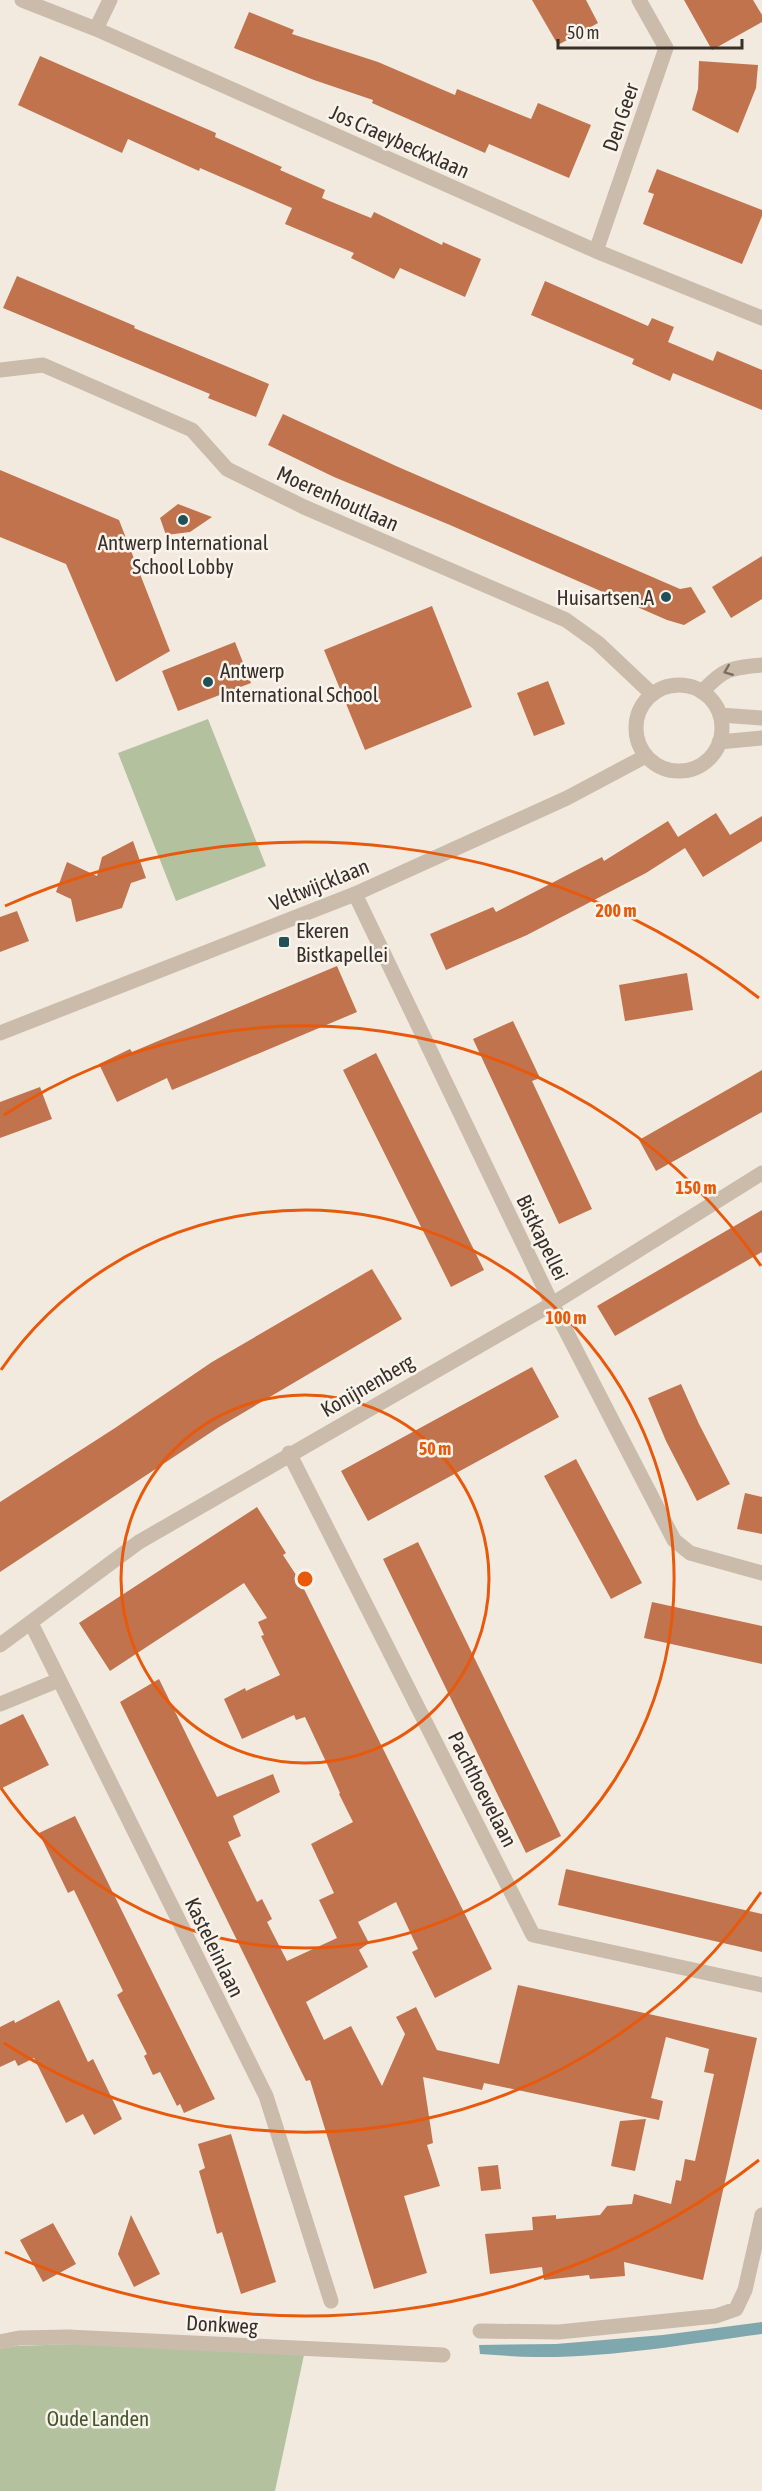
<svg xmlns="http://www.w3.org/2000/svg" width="762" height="2491" viewBox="0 0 762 2491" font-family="'Asap Condensed',sans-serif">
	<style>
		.green { fill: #b3c19f }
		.water { fill: #7fa8ae }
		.building { fill: #c1734d }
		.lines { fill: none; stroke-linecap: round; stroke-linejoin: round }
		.minor { stroke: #cabbab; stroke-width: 15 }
		.tertiary { stroke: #cabbab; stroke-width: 15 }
		.oneway { stroke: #7a6e64 }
		.ring { fill: none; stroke: #e8590c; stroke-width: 3 }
		.poi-dot { fill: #215058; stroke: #f9f4eb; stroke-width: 2 }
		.labels { text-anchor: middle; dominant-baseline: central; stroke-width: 5; stroke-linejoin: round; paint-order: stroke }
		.street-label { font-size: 21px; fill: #382f2a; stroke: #f9f4eb }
		.poi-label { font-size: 21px; fill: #382f2a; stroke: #f9f4eb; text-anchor: start }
		.park-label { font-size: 21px; fill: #44552e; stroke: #f9f4eb }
		.centre { fill: #e8590c; stroke: #f9f4eb; stroke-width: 3 }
		.ring-label { font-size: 18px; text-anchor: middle; font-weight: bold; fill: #e8590c; stroke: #f9f4eb; stroke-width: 5; stroke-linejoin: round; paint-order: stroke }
	</style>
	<rect width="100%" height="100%" fill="#f2eadf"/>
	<!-- green -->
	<path class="green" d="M208,719L266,866L176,901L118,753Z
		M75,2344L304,2355L275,2491H0V2349L17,2346Z"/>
	<!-- water -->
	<path class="water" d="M762,2322V2334C687,2344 610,2358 535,2357C516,2357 498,2355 480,2354L479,2345L556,2344L663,2335Z"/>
	<!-- building -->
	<path class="building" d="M532,0H586L598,23L558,45Z
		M684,0H753L762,15V22L712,50Z
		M249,12L294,30L292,34L378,62L455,95L457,89L531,119L538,103L591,125L569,178L489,144L485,153L372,103L373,100L314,80L234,48Z
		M40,56L216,133L215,137L282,167L280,170L325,190L322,198L371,218L374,212L442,245L443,242L481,259L465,297L400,268L394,279L351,258L354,253L285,224L292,208L200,168L199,171L128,139L122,153L18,105Z
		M699,61L758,65L756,88L738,133L692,110L698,89Z
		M657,169L762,210V216L742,264L643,224L654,194L648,192Z
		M17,276L135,326L134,328L269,384L256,417L208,398L210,394L3,308Z
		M545,281L648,326L652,318L674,327L668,342L713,361L717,351L762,370V410L673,373L670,381L632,364L634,359L531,315Z
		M283,414L396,466L680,589L691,587L706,612L684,625L667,620L450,525L334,477L268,445Z
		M0,470L119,520L170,651L116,682L66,564L0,537Z
		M178,504L212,517L190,532L166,535L160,518Z
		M762,556V599L731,618L712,587Z
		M432,606L472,707L365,750L324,650Z
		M235,642L251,683L178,711L162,671Z
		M548,681L565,724L534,736L517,693Z
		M716,813L730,835L762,816V841L703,877L685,848L646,873L527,935L446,970L430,934L493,907L496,912L602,857L604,861L668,821L678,837Z
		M133,841L146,878L131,883L122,908L76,922L71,899L56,892L67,862L97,876L102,857Z
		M17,911L29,941L0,952V917Z
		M337,966L357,1012L172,1090L167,1078L117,1102L99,1064L130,1049L132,1052Z
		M687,973L693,1010L625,1021L619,985Z
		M513,1021L540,1078L532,1081L592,1209L559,1224L473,1039Z
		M376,1053L484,1270L451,1287L343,1070Z
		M762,1070V1112L656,1171L639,1140Z
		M40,1087L52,1119L0,1138V1102Z
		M762,1210V1252L615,1336L597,1306Z
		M372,1269L402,1319L219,1427L0,1572V1502L115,1428L212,1362Z
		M532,1367L559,1417L368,1521L341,1471Z
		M681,1384L699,1424L730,1484L697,1501L666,1441L648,1398Z
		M576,1459L642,1583L611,1599L544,1476Z
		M745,1493L762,1497V1534L737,1529Z
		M257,1507L286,1553L283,1555L300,1581L492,1969L435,1998L412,1952L418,1949L396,1902L358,1922L369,1943L359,1950L368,1967L306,2002L324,2040L351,2026L382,2086L405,2034L396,2017L416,2007L437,2050L499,2064L518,1985L757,2038L703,2280L624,2262L625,2276L590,2279L589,2275L544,2280L542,2267L490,2274L485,2234L533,2230L532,2217L556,2215V2219L600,2215L607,2206L632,2204L634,2194L671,2204L676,2180L681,2181L685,2159L695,2161L714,2074L704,2072L709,2049L666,2037L651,2098L663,2101L659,2120L484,2083L482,2090L423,2077L433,2143L427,2145L440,2186L404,2196L427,2273L374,2289L310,2080L306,2081L120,1702L159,1679L217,1797L273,1774L280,1792L233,1816L241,1836L228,1842L257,1902L262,1899L272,1919L267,1922L287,1961L337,1938L319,1900L334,1893L311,1844L353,1822L339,1794L340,1793L327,1764L305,1717L296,1720L294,1715L242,1739L224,1699L245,1688L246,1691L280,1675L261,1636L264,1635L258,1622L267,1618L244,1583L110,1671L79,1623Z
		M418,1542L561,1836L526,1853L383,1559Z
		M652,1602L762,1626V1664L644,1638Z
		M23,1714L49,1765L0,1789V1725Z
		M75,1816L215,2099L184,2113L180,2104L177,2106L160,2072L153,2075L144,2056L147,2054L117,1995L123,1991L74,1890L68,1893L39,1833Z
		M566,1869L762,1914V1952L558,1905Z
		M59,2000L88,2062L93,2059L122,2119L94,2135L83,2114L66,2123L34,2058L18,2066L15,2060L0,2067V2027L14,2020L15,2023Z
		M646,2119L635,2171L611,2166L620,2121Z
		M231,2134L276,2282L241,2294L222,2232L217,2234L199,2171L205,2168L198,2144Z
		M498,2165L501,2189L481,2191L478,2167Z
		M131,2215L160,2274L134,2287L118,2254Z
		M53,2223L76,2264L43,2282L20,2240Z"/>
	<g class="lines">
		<!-- minor -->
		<path class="minor" d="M22,0L96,29L596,251L762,318
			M96,29L110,0
			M596,251L666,48L639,0
			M0,370L43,365L192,430L227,469L304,507L566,620L598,643L652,694
			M702,692C724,668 730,668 762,665
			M355,894L552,1304L674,1540L690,1553L762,1573
			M289,1453L533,1935L762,1985
			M31,1623L266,2096L331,2301
			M0,1645L139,1542L552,1304L762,1173
			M0,1704L59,1680
			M480,2331L559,2332L716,2316L736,2309L745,2290L762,2215
			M0,2342L19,2338L68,2337L443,2355"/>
		<!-- tertiary -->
		<path class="tertiary" d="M636 728a43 43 0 1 1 86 0a43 43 0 1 1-86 0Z
			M720,715L762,718
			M719,742L762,738
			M0,1033L355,894L567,798L646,756"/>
	</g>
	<!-- one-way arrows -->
	<defs><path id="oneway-chevron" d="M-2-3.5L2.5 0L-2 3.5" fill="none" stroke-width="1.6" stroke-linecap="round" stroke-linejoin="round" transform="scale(1.5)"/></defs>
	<use class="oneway" href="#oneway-chevron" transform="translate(728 671) rotate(158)"/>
	<!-- distance rings -->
	<g class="ring">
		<circle cx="305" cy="1579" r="184"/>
		<path d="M1 1370A369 369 0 1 1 1 1788"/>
		<path d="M761 1892A553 553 0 0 1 4 2043M4 1115A553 553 0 0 1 761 1266"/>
		<path d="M759 2160A737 737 0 0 1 5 2252M5 906A737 737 0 0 1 759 998"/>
	</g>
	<!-- markers -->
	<g class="poi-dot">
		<circle cx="183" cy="520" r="6"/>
		<circle cx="666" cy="597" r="6"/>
		<circle cx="208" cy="682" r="6"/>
		<rect x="278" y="936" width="12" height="12" rx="3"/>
	</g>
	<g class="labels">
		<!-- street labels -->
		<g class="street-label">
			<text transform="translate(620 117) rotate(-71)">Den Geer</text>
			<text transform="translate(400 141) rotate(24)">Jos Craeybeckxlaan</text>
			<text transform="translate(338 498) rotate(24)">Moerenhoutlaan</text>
			<text transform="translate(319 884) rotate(-22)">Veltwijcklaan</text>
			<text transform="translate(543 1237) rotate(64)">Bistkapellei</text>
			<text transform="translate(367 1385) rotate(-30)">Konijnenberg</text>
			<text transform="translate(483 1789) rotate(63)">Pachthoevelaan</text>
			<text transform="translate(215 1947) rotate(64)">Kasteleinlaan</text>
			<text transform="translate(222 2324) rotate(3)">Donkweg</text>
		</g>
		<!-- poi labels -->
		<g class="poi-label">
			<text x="183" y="542" text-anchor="middle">Antwerp International<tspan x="183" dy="24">School Lobby</tspan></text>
			<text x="654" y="597" text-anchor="end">Huisartsen.A</text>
			<text x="220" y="670">Antwerp<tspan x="220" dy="24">International School</tspan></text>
			<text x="296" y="930">Ekeren<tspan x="296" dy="24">Bistkapellei</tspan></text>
		</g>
		<!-- park labels -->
		<g class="park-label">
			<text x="98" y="2418">Oude Landen</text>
		</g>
	</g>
	<circle cx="305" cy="1579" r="9" class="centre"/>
	<g class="ring-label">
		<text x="616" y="917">200 m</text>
		<text x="696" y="1194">150 m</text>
		<text x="566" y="1324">100 m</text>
		<text x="435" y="1455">50 m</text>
	</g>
	<!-- scale -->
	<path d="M558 39v9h184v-9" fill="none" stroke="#382f2a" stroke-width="3"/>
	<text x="567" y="39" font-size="18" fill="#382f2a" stroke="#f9f4eb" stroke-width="4.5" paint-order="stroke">50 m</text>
</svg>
